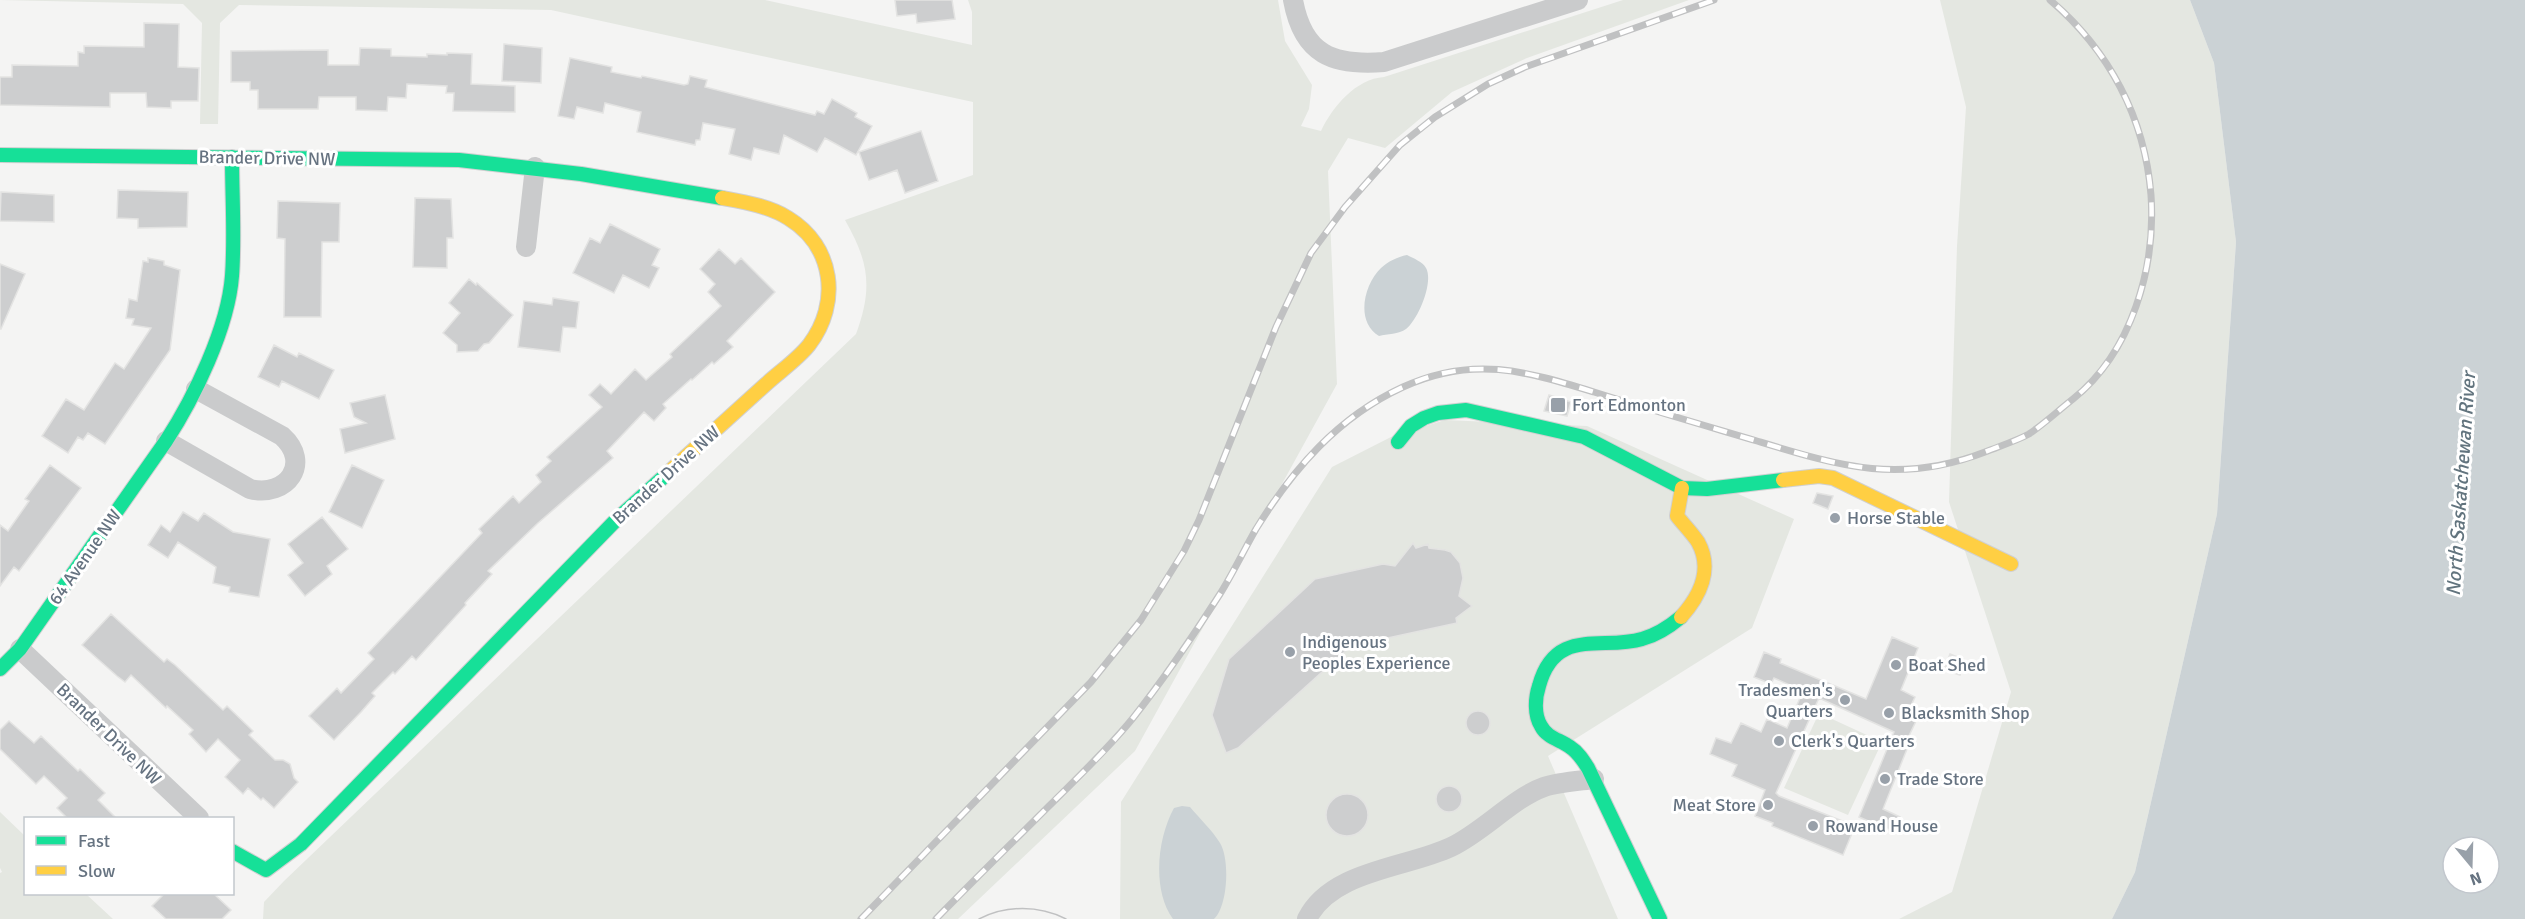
<svg xmlns="http://www.w3.org/2000/svg" width="2525" height="919" viewBox="0 0 2525 919" font-family="Signika,sans-serif">
	<style>
		.green { fill: #e4e7e1 }
		.water { fill: #cbd2d5; fill-rule: evenodd }
		.building { fill: #cdcecf; stroke: #e3e3e2; stroke-width: 1.5 }
		.lines { fill: none; stroke-linecap: round; stroke-linejoin: round }
		.fast-casing { stroke: #d0d0d1; stroke-width: 16 }
		.slow-casing { stroke: #d0d0d1; stroke-width: 16 }
		.street { stroke: #cacbcc; stroke-width: 20 }
		.fast { stroke: #16e098; stroke-width: 14 }
		.slow { stroke: #ffcf43; stroke-width: 14 }
		.tram { stroke: #c0c1c2; stroke-width: 1.5 }
		.rail-casing { stroke: #c0c1c2; stroke-width: 7 }
		.rail { stroke: #fff; stroke-width: 4.5; stroke-dasharray: 14; stroke-linecap: butt }
		.poi-dot { fill: #98a0a9; stroke: #fff; stroke-width: 2 }
		.labels { text-anchor: middle; dominant-baseline: central; stroke-width: 6; stroke-linejoin: round; paint-order: stroke }
		.street-label { font-size: 18px; fill: #667381; stroke: #fff }
		.poi-label { font-size: 18px; fill: #667381; stroke: #fff; text-anchor: start }
		.water-label { font-size: 20px; font-style: italic; fill: #62747e; stroke: #fff }
	</style>
	<rect width="100%" height="100%" fill="#f4f4f3"/>
	<!-- green -->
	<path class="green" d="M0,0H765L972,45V12L968,0H1278L1285,41L1312,85L1309,109L1301,126L1321,131C1333,106 1356,79 1384,77L1623,0H1689L1527,58L1452,92L1385,148L1348,138L1328,171L1337,384L1135,751L958,919H263L264,902L284,881L856,334C873,288 869,262 845,220L973,175V102L551,10L239,5L220,23L218,124H200L202,23L183,4Z
		M1940,0H2190L2214,63L2236,242L2217,514L2135,872L2112,919H1899L1952,892L2011,692L1949,502L1957,246L1966,107Z
		M1445,420L1587,426L1794,519L1752,628L1548,756L1618,919H1120L1121,802L1332,467L1391,437Z
		M1819,713L1882,742L1848,815L1784,788Z
		M0,812L25,836L26,894H86L113,919H0V873L2,872L0,868Z"/>
	<!-- water -->
	<path class="water" d="M2190,0H2525V919H2112L2135,872L2217,514L2236,242L2214,63ZM2453,847H2489V883H2453Z
		M1407,255C1413,258 1423,262 1426,268C1434,282 1418,320 1406,329C1399,334 1387,334 1379,336C1355,322 1364,284 1381,268C1389,261 1397,257 1407,255Z
		M1182,806L1190,807C1200,819 1212,830 1220,843C1230,859 1228,906 1214,919H1173C1152,890 1157,839 1174,808Z"/>
	<!-- building -->
	<path class="building" d="M895,0H952L955,19L917,23L916,14L897,16Z
		M144,23L179,24L178,67L199,68L198,101H171V108L147,107L146,93H110V107L0,105V77H12V65L78,66V52L84,53V46L144,47Z
		M504,44L542,48L541,83L502,81Z
		M360,48L391,49V56L427,57V54L447,55V53L472,54L471,84L515,86V112L453,111L454,93H446L447,86L407,84L406,98L388,97L387,111L356,110V97H319L318,109H258V90H250V82H231V51L328,50V65H359Z
		M570,58L612,67L611,72L641,78L642,76L684,85L688,84L690,76L707,80L705,87L815,115L817,111L824,114L832,99L857,113L855,117L872,126L856,155L825,138L817,152L784,135L779,154L754,148L751,160L729,154L735,129L703,123L700,140H696L695,145L637,132L641,112L605,103L603,113L577,107L574,119L558,116Z
		M921,131L938,181L905,193L897,170L869,180L859,152Z
		M118,190L188,192L187,227L138,228V219L117,218Z
		M1,192L54,195V222L0,221Z
		M415,198L451,199L453,238H447V268L413,267Z
		M278,201L340,203L339,242H322L321,317H284L285,239L277,238Z
		M610,224L660,249L652,265L659,268L649,288L623,275L614,293L573,273L590,238L600,243Z
		M719,249L735,264L741,258L775,292L727,341L733,347L714,364L712,362L692,380L691,379L663,404L666,408L654,421L644,412L607,451L613,458L538,523L488,571L492,574L465,603L466,605L416,660L412,656L395,674L393,672L372,693L375,696L361,712L334,740L309,716L337,688L341,693L374,659L368,653L482,533L479,529L513,496L519,503L541,482L536,475L551,461L547,457L602,407L589,395L600,384L611,394L635,369L646,380L672,357L670,354L721,306L708,292L715,284L700,269Z
		M148,258L164,261V265L180,270L170,350L105,444L88,433L83,440L78,437L68,453L42,436L66,399L84,410L115,363L124,369L151,328L132,325L134,319L126,318L129,299L137,301L143,261L148,262Z
		M0,264L25,274L1,329H0Z
		M469,279L476,285L477,283L513,315L489,343L484,344L478,351L457,352V345L443,333L460,313L449,303Z
		M553,298L579,302L576,328L563,327L560,352L518,347L524,301L552,305Z
		M274,345L297,357L299,353L334,370L319,399L282,381L279,387L258,377Z
		M385,395L395,439L345,453L340,429L366,423L354,417L350,403Z
		M1549,395L1571,402L1567,416L1544,411Z
		M50,465L81,488L19,571L14,567L0,586V525L8,531L29,501L25,499Z
		M352,465L384,480L362,528L329,512Z
		M1817,493L1833,496L1828,509L1813,503Z
		M183,512L198,521L204,513L233,532L270,539L259,597L229,592L230,587L213,583L216,567L178,542L168,558L148,545L161,525L170,532Z
		M322,517L348,549L327,566L332,574L305,596L288,575L303,563L288,544Z
		M1413,543L1416,548L1428,544L1429,548L1445,550L1451,552L1460,563L1463,578L1459,596L1472,606L1456,618L1457,623L1351,646L1238,748L1226,753L1212,715L1229,659L1315,579L1383,564L1395,566Z
		M111,614L164,662L167,659L175,665L223,710L227,706L253,731L249,735L275,760H283L290,764L294,778L298,782L274,808L263,798L261,800L248,788L243,794L225,777L240,760L218,739L206,752L189,734L193,730L167,706L166,708L131,675L125,682L117,676L82,645Z
		M1892,637L1918,648L1901,690L1915,697L1907,714L1917,719L1906,742L1909,744L1883,809L1900,817L1894,832L1859,817L1894,732L1819,698L1776,793L1779,796L1855,826L1843,855L1772,826L1773,823L1755,816L1765,790L1732,776L1737,765L1710,754L1716,738L1731,743L1741,723L1761,732L1767,719L1787,728L1803,691L1774,678L1771,684L1754,677L1764,652L1781,659L1780,663L1866,699Z
		M1950,654L1965,660L1960,675L1944,670Z
		M1466 723a12 12 0 1 1 24 0a12 12 0 1 1-24 0Z
		M9,721L34,743L41,736L78,771L80,769L105,793L98,800L117,819H68L57,808L67,798L44,776L36,784L0,749V730Z
		M1436 799a13 13 0 1 1 26 0a13 13 0 1 1-26 0Z
		M1326 815a21 21 0 1 1 42 0a21 21 0 1 1-42 0Z
		M164,894H214L231,910L222,919H166L152,906Z"/>
	<g class="lines">
		<defs>
			<path id="fast" d="M0,155L459,160L581,174L722,198
				M1398,442L1411,426L1424,418L1438,413L1466,410L1584,437L1682,488L1707,489L1783,480
				M0,669L20,649L166,441C194,398 228,328 232,276C235,237 232,196 232,157
				M232,851L266,870L301,844L617,519L669,472
				M1660,919L1588,768C1583,760 1578,752 1570,747C1561,740 1547,738 1541,726C1534,715 1535,698 1539,686C1555,626 1603,651 1642,639C1657,635 1669,627 1681,617"/>
			<path id="slow" d="M669,472C701,443 733,414 765,385C779,372 797,360 809,345C841,303 834,246 788,218C769,206 744,202 722,198
				M1783,480L1819,476L1833,478L2011,564
				M1681,617C1700,596 1713,569 1698,542C1692,533 1684,525 1677,516L1682,488"/>
		</defs>
		<!-- fast casing -->
		<use href="#fast" class="fast-casing"/>
		<!-- slow casing -->
		<use href="#slow" class="slow-casing"/>
		<!-- street -->
		<path class="street" d="M1293,0C1303,55 1333,66 1384,62L1578,0
			M526,247L535,167
			M166,441L250,489C287,498 312,463 282,436L196,389
			M20,649L199,818
			M1307,919C1331,870 1407,868 1451,847C1483,832 1513,798 1544,787C1559,782 1578,781 1594,779"/>
		<!-- fast -->
		<use href="#fast" class="fast"/>
		<!-- slow -->
		<use href="#slow" class="slow"/>
		<!-- tram -->
		<path class="tram" d="M979,919C1006,905 1039,905 1066,919"/>
		<defs>
			<path id="rail" d="M861,919L1091,682L1141,620L1184,551L1199,520L1276,327L1311,253L1345,207L1400,145L1435,117L1488,84L1525,67L1714,0
				M936,919C973,881 1011,844 1049,806C1078,777 1108,749 1133,718C1164,679 1193,636 1220,594C1233,573 1244,550 1256,529C1293,469 1338,417 1403,387C1473,355 1525,371 1594,392C1648,409 1703,425 1757,441C1840,466 1900,485 1985,452C2000,446 2016,441 2029,434C2044,424 2059,410 2073,399C2132,352 2156,267 2151,195C2145,118 2109,50 2050,0"/>
		</defs>
		<!-- rail casing -->
		<use href="#rail" class="rail-casing"/>
		<!-- rail -->
		<use href="#rail" class="rail"/>
	</g>
	<!-- markers -->
	<g class="poi-dot">
		<rect x="1550" y="397" width="16" height="16" rx="3"/>
		<circle cx="1835" cy="518" r="6"/>
		<circle cx="1290" cy="652" r="6"/>
		<circle cx="1896" cy="665" r="6"/>
		<circle cx="1845" cy="700" r="6"/>
		<circle cx="1889" cy="713" r="6"/>
		<circle cx="1779" cy="741" r="6"/>
		<circle cx="1885" cy="779" r="6"/>
		<circle cx="1768" cy="805" r="6"/>
		<circle cx="1813" cy="826" r="6"/>
	</g>
	<g class="labels">
		<!-- street labels -->
		<g class="street-label">
			<text transform="translate(267 158) rotate(1)">Brander Drive NW</text>
			<text transform="translate(666 475) rotate(-42)">Brander Drive NW</text>
			<text transform="translate(85 557) rotate(-55)">64 Avenue NW</text>
			<text transform="translate(109 734) rotate(44)">Brander Drive NW</text>
		</g>
		<!-- poi labels -->
		<g class="poi-label">
			<text x="1572" y="405">Fort Edmonton</text>
			<text x="1847" y="518">Horse Stable</text>
			<text x="1302" y="642">Indigenous<tspan x="1302" dy="21">Peoples Experience</tspan></text>
			<text x="1908" y="665">Boat Shed</text>
			<text x="1833" y="690" text-anchor="end">Tradesmen's<tspan x="1833" dy="21">Quarters</tspan></text>
			<text x="1901" y="713">Blacksmith Shop</text>
			<text x="1791" y="741">Clerk's Quarters</text>
			<text x="1897" y="779">Trade Store</text>
			<text x="1756" y="805" text-anchor="end">Meat Store</text>
			<text x="1825" y="826">Rowand House</text>
		</g>
		<!-- water labels -->
		<g class="water-label">
			<text transform="translate(2461 484) rotate(-86)">North Saskatchewan River</text>
		</g>
	</g>
	<!-- legend -->
	<rect x="24" y="817" width="210" height="78" fill="#ffffff" stroke="#c2c7cd" stroke-width="1.5"/>
	<rect x="36" y="836" width="30" height="9" fill="#16e098" stroke="#c2c7cd" stroke-width="1.5"/>
	<text x="78" y="847" font-size="18" fill="#667381">Fast</text>
	<rect x="36" y="866" width="30" height="9" fill="#ffcf43" stroke="#c2c7cd" stroke-width="1.5"/>
	<text x="78" y="877" font-size="18" fill="#667381">Slow</text>
	<!-- north arrow -->
	<g transform="translate(2471 865) rotate(161)"><circle r="28" fill="#ffffff" stroke="#c2c7cd" stroke-width="1.5"/>
	<path d="M0-4.5L10 22L0 15L-10 22Z" fill="#98a0a9"/>
	<text y="-9" font-size="16" font-weight="bold" text-anchor="middle" fill="#667381">N</text>
	</g>
</svg>
